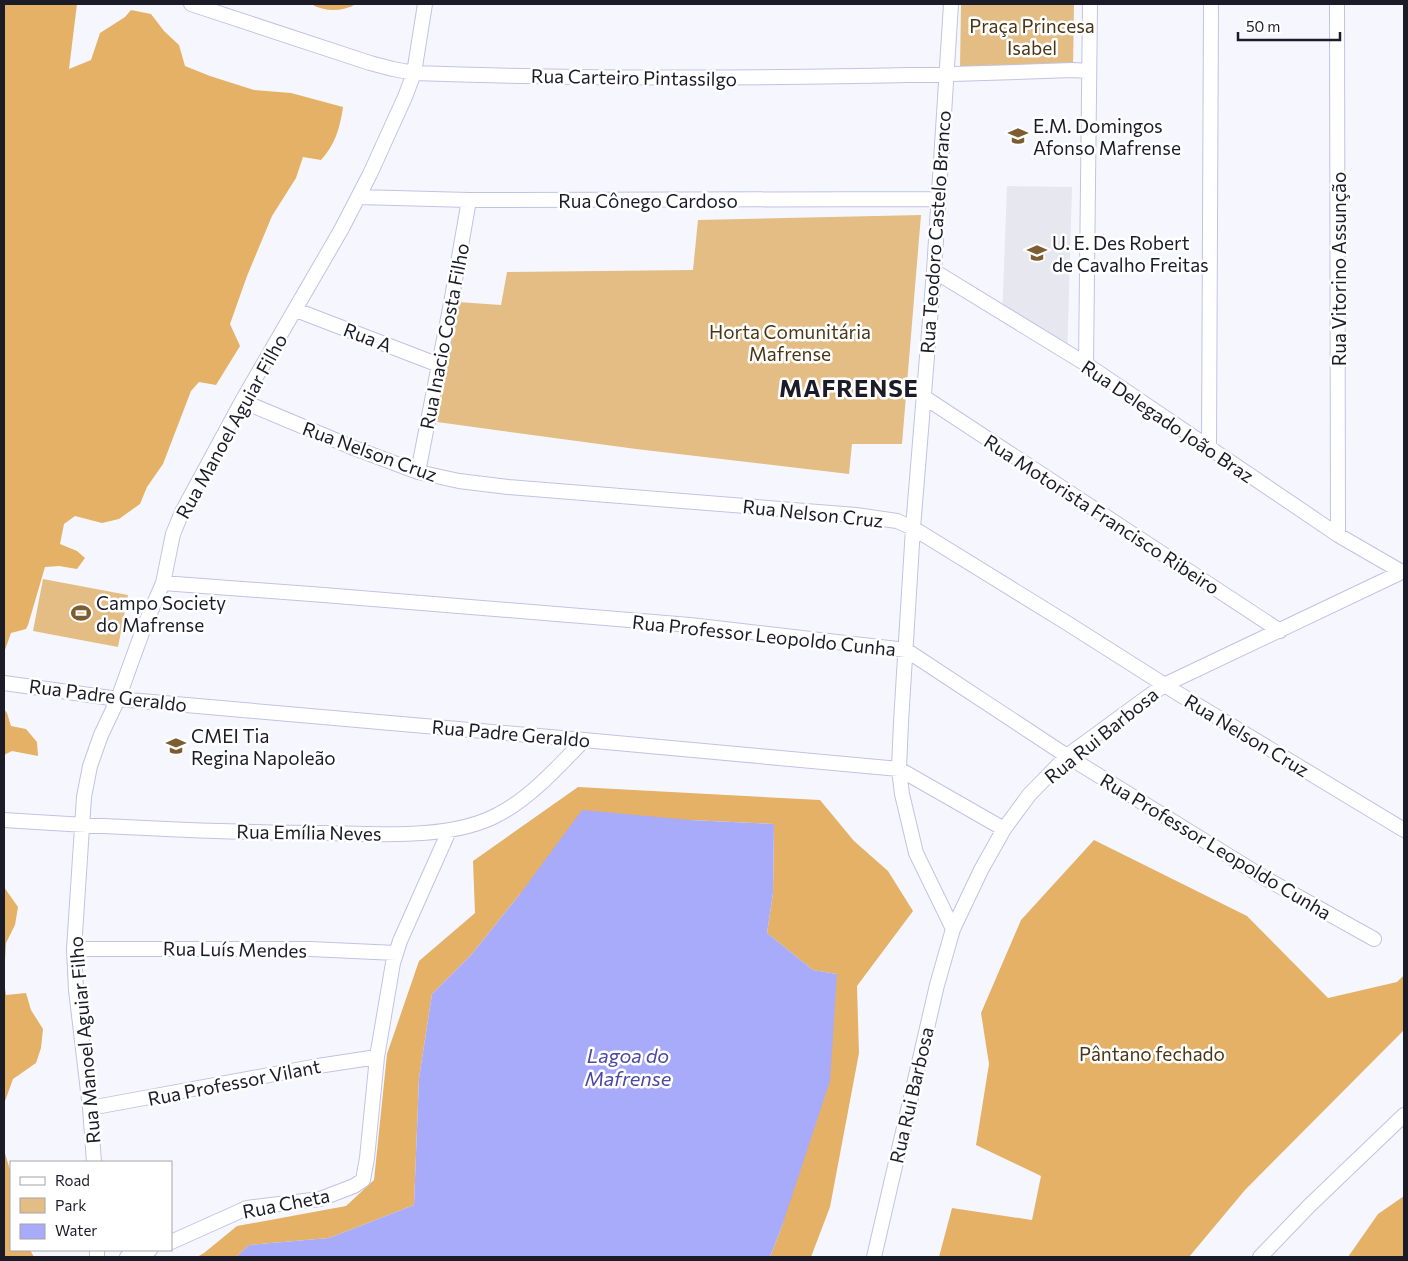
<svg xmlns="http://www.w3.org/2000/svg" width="1408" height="1261" viewBox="0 0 1408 1261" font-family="Commissioner,sans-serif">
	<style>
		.built { fill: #e6e7ef }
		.green { fill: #e4bd85 }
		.forest { fill: #e4b166 }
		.water { fill: #a7abf9 }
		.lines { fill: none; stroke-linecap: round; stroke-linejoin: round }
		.minor-casing { stroke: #c0c3e5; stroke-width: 16 }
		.minor { stroke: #fff; stroke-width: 14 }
		.labels { text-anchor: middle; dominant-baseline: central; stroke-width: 5; stroke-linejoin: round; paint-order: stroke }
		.park-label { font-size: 19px; fill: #4a3514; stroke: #fff }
		.street-label { font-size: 19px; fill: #1c1c29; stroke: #fff }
		.poi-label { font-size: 19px; fill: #1c1c29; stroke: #fff; text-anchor: start }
		.water-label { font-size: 20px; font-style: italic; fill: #4b48a2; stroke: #fff }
		.district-label { font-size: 24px; font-weight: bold; letter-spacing: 1px; fill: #1c1c29; stroke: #fff }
	</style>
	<rect width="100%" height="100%" fill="#f6f7fe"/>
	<!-- built -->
	<path class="built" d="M1007,186L1072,187L1067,361L1002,320Z"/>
	<!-- green -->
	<path class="green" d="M961,4H1074L1073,70L960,68Z
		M921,215L902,444H852L849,474L636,449L437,422L458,302L501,305L507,272L693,270L698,220Z
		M43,579L128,595L118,647L33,631Z"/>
	<!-- forest -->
	<path class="forest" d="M4,4H77L69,69L91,60L100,33L125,17L131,10L151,14L164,31L179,45L185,66L210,76L254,90L291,93L343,107C340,128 335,145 321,160L303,157L296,178L272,216L247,276L230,324L240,346L216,385L199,382L191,391L163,464L147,487L140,504L119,519L102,523L75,516L64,524L60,544L77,551L85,558L77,569L59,566L45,567L28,625L26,629L11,633L5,650H4Z
		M311,4H356C342,12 325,12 311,4Z
		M4,709L7,713L11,726L26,729L37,742L38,756L12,751L4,755Z
		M578,787L820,800L854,841L888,871L913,911L857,986L859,1053L830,1207L811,1257H770L782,1226L837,974L813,970L767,933L773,893L774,824L690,820L520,894L471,955L432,994L419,1078L414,1205L329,1238L249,1245L236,1257H197L204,1253L237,1226L346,1206L374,1180L387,1054L419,961L475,913L473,861Z
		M1094,840L1247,916L1328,998L1397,982L1404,975V1030L1245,1190L1189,1257H939L952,1208L1032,1220L1041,1176L976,1145L989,1064L981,1013L1021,920Z
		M4,887L18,907L15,925L6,943L4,978Z
		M4,981L6,995L26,993L31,1010L43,1029L41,1048L36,1063L13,1079L4,1104Z
		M4,1150L11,1173V1250H30L34,1257H4Z
		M1404,1196V1257H1348L1378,1214Z"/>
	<!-- water -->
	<path class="water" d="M582,810L690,820L774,824L773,893L767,933L813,970L837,974L830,1081L782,1226L770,1257H236L249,1245L329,1238L414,1205L419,1078L432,994L471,955L520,894Z"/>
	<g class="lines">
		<defs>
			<path id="minor" d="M191,4L370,63L393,69L414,73C633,81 853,78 1073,70L1088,71
				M951,4L934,271L913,528L901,722L899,769L902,794L916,853L953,929
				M1337,4L1338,535
				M358,197L469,200L938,199
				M934,271L1086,364L1338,535L1402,572
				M296,310L439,365
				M1086,364L1090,4
				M924,397L1280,631
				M242,401L354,448L418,472L459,481L508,487L856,515L897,521L913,528L1067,623L1179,694L1404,830
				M1209,448L1211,4
				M418,472L451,303L469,200
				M163,583L324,595L690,625L906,650L1067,756L1263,877L1374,939
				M4,683L118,699L584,740L899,769L1004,829
				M4,820C111,827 218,833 325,833C377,834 453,840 499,814C530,798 560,765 584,740
				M74,949H310L396,953
				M90,1108L318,1066L377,1057
				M94,1162L90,1108L76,990L74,949L84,797L90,766L101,735L118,699L144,627L163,583L173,534L182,512L242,401L341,230L370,174L405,97L414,73L425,4
				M171,1242L247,1208L320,1199L354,1186L363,1180L367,1158L377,1057L393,963L400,941L449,831
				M97,1257V1250
				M127,1257L150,1250
				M874,1257L937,985L953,929L981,870L1004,829L1029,795L1067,756L1164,685L1404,571
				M1260,1257L1309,1206L1404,1115"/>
		</defs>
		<!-- minor casing -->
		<use href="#minor" class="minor-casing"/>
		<!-- minor -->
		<use href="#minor" class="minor"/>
	</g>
	<!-- icons -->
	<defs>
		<symbol id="school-bare" viewBox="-9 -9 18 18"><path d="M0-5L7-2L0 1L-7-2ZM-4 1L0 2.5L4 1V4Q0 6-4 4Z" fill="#7b5d31" stroke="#fff" stroke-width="2.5" paint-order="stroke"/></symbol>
		<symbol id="stadium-bare" viewBox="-9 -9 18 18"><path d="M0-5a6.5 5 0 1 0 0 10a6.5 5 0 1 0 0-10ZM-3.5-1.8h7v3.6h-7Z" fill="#7b5d31" stroke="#fff" stroke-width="2.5" paint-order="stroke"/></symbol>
	</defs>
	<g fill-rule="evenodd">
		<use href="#school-bare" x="1004" y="122" width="28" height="28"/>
		<use href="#school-bare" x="1023" y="239" width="28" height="28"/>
		<use href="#stadium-bare" x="67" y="599" width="28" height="28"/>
		<use href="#school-bare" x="162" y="732" width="28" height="28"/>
	</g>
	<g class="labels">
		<!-- park labels -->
		<g class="park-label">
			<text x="1032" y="25">Praça Princesa<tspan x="1032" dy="22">Isabel</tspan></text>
			<text x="790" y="331">Horta Comunitária<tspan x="790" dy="22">Mafrense</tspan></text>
			<text x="1152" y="1053">Pântano fechado</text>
		</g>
		<!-- street labels -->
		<g class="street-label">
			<text transform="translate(634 77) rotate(1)">Rua Carteiro Pintassilgo</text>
			<text x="648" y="200">Rua Cônego Cardoso</text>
			<text transform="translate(935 232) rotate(-86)">Rua Teodoro Castelo Branco</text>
			<text transform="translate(1338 269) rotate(-90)">Rua Vitorino Assunção</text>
			<text transform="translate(444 336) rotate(-79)">Rua Inacio Costa Filho</text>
			<text transform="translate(368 337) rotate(21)">Rua A</text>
			<text transform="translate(1168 421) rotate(34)">Rua Delegado João Braz</text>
			<text transform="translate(231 426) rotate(-61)">Rua Manoel Aguiar Filho</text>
			<text transform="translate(370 451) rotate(20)">Rua Nelson Cruz</text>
			<text transform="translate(813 513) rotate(6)">Rua Nelson Cruz</text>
			<text transform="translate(1102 514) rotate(33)">Rua Motorista Francisco Ribeiro</text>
			<text transform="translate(764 635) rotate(6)">Rua Professor Leopoldo Cunha</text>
			<text transform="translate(108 695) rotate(7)">Rua Padre Geraldo</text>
			<text transform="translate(511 733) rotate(5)">Rua Padre Geraldo</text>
			<text transform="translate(1101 735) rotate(-39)">Rua Rui Barbosa</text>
			<text transform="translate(1247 735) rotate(31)">Rua Nelson Cruz</text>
			<text transform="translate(309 832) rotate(1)">Rua Emília Neves</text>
			<text transform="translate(1216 846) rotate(31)">Rua Professor Leopoldo Cunha</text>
			<text transform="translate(235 949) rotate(1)">Rua Luís Mendes</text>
			<text transform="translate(84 1040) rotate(-95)">Rua Manoel Aguiar Filho</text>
			<text transform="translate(234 1082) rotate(-11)">Rua Professor Vilant</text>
			<text transform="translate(911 1095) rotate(-77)">Rua Rui Barbosa</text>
			<text transform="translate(286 1203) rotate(-11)">Rua Cheta</text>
		</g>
		<!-- poi labels -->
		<g class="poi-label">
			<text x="1033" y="125">E.M. Domingos<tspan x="1033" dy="22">Afonso Mafrense</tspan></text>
			<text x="1052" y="242">U. E. Des Robert<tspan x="1052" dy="22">de Cavalho Freitas</tspan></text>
			<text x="96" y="602">Campo Society<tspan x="96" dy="22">do Mafrense</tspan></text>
			<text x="191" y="735">CMEI Tia<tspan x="191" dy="22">Regina Napoleão</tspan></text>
		</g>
		<!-- water labels -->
		<g class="water-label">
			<text x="628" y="1055">Lagoa do<tspan x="628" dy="23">Mafrense</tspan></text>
		</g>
		<!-- district labels -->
		<g class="district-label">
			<text x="849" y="387">MAFRENSE</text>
		</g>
	</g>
	<!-- border -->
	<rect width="1408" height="1261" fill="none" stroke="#1c1c29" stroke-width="10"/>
	<!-- legend -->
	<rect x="10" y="1161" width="162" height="90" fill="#ffffff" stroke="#a4a4a9"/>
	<rect x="20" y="1177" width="25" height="8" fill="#ffffff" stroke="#a4a4a9"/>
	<text x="55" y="1186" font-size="15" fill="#1c1c29">Road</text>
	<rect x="20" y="1198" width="25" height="15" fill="#e4bd85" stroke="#a4a4a9"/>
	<text x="55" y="1211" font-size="15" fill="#1c1c29">Park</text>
	<rect x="20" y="1224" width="25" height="15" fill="#a7abf9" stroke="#a4a4a9"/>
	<text x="55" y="1236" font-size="15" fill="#1c1c29">Water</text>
	<!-- scale -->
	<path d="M1238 32v8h102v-8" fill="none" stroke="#1c1c29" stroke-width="2.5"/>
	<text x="1246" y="32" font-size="15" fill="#1c1c29" stroke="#ffffff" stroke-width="4" paint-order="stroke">50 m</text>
</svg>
